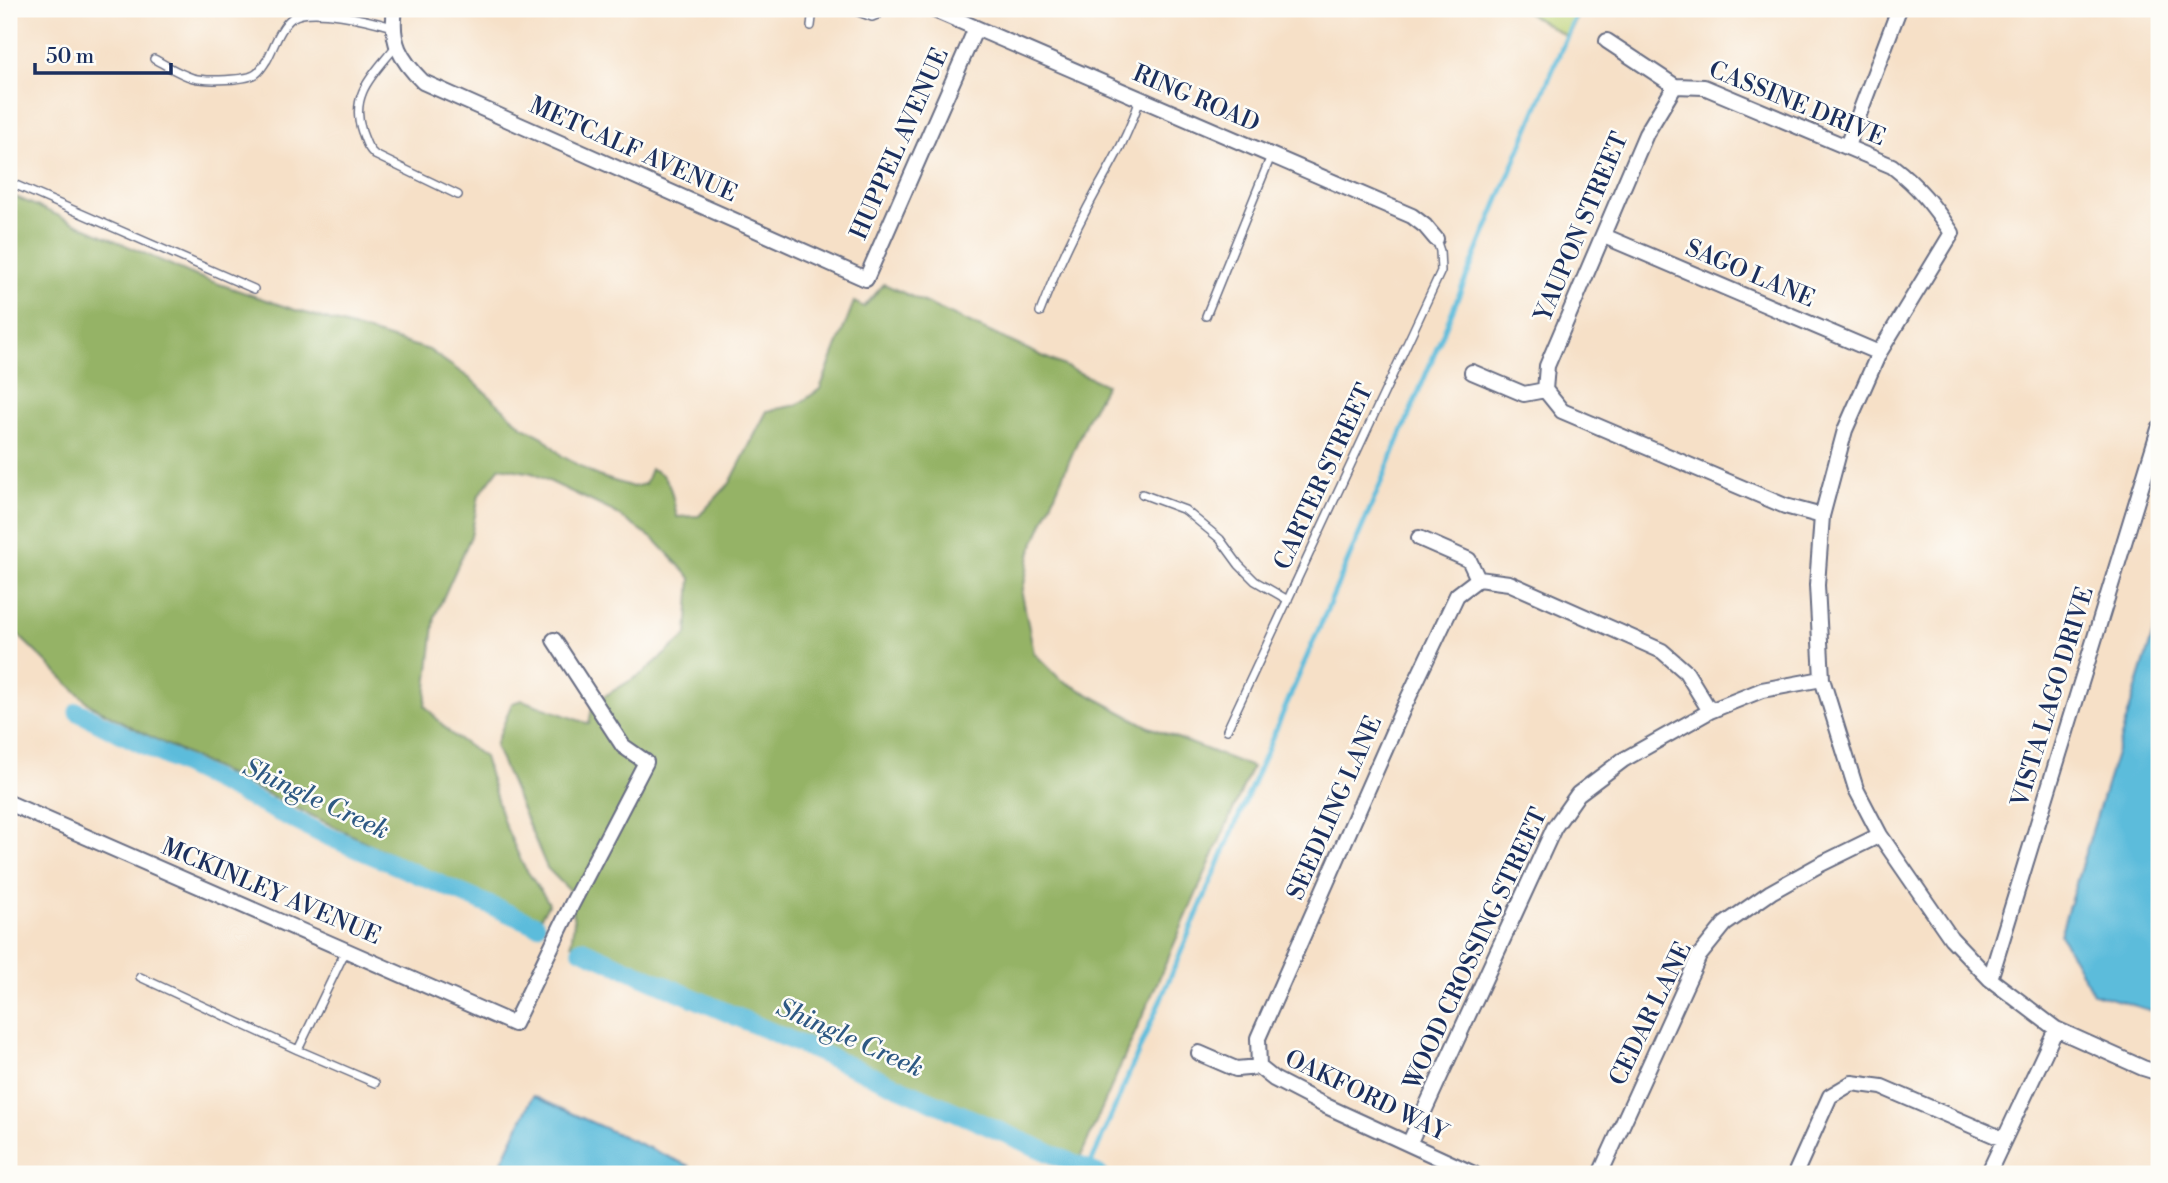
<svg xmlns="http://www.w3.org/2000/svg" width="2168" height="1183" viewBox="0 0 2168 1183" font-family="'Libre Bodoni',serif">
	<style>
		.green { fill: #bcd175; stroke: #6c806a; stroke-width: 2 }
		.forest { fill: #95b366; stroke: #587162; stroke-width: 2 }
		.water { fill: #5cbcdb; stroke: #3c769c; stroke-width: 2 }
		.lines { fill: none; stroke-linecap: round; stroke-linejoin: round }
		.stream { stroke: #5cbcdb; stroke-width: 5 }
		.canal { stroke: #5cbcdb; stroke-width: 19 }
		.service-casing { stroke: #686d83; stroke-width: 10 }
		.minor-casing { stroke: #686d83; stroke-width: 18 }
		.service { stroke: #fff; stroke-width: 7 }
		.minor { stroke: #fff; stroke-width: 14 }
		.labels { text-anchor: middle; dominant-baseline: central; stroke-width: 5; stroke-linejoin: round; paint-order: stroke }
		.street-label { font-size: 24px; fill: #1b2f5e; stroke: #fdfcf7 }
		.water-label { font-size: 26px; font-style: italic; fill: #2e5984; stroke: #fdfcf7 }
	</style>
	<rect width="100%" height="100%" fill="#fdfcf7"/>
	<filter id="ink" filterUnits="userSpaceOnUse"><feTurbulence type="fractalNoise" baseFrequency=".0143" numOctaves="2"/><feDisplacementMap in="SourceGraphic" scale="14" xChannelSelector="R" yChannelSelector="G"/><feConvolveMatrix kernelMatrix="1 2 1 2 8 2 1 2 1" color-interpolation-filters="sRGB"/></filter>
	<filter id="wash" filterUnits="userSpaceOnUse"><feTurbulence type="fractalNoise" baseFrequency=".00686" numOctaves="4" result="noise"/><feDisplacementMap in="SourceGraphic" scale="28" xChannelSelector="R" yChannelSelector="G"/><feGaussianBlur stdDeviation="1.57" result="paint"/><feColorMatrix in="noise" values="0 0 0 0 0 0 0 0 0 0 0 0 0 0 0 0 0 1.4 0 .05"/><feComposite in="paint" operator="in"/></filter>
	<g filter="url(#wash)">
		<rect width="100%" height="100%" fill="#f6e0c7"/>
		<!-- green -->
		<path class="green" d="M1521,9H1581L1568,37Z"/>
		<!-- forest -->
		<path class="forest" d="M9,194L196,276L292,309L429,350L472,380L522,426L543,437L562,456L598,476L633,487L645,484L651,469C673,475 672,499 677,517L699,516L730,483L767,411L797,405L820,389L854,302L864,307L884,284L1106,385L1087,419L1031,551L1022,594L1034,653L1060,679L1149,727L1252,767L1077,1165L571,944L574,922L569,890L547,868L495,746L512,703L522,700L589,724L593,703L643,673L687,635L691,578L656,541L612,511L532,473L500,467L479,495L471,536L435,616L425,706L450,733L484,757L504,823L523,865L549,903L536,925L151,737L90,705L9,626Z"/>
		<!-- water -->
		<path class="water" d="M2159,614V1013L2093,993L2060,935Z
			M533,1096L689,1166L685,1174H496Z"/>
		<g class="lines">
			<!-- stream -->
			<path class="stream" d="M1088,1170L1372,504L1578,9"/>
			<!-- canal -->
			<path class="canal" d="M78,712L320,833L536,925
				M581,949L1098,1174"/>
		</g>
	</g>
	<g filter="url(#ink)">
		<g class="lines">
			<defs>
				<path id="service" d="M850,9L872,17L877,15L880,9
					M811,26L813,9
					M396,46C374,74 349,94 362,132C366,142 367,148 375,155L458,195
					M154,59C166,65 179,74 193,78C204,81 249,81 257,73C261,70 264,64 267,60C274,47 280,27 292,18C311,5 372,21 393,27
					M9,182L254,289
					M1040,312C1056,270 1076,228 1098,188C1115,158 1129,133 1140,99
					M1206,316L1271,156
					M1142,494L1185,510L1220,539L1239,565L1255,581L1288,600
					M1227,730L1441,271L1440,251L1436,239
					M140,977L298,1050L346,950
					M298,1050L375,1083"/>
				<path id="minor" d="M395,9C390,42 400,59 423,82L866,279L976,28
					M932,9L1412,216L1425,226L1436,239
					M1607,41L1675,86L1704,87L1892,166C1919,187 1933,205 1952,233L1879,353L1845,430L1822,516L1817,585L1822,679L1856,789L1880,835L1951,938L1990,979L2056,1029L2143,1068L2159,1073
					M1847,146L1899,9
					M1604,236L1879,353
					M1472,372L1524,394L1545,390L1562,411L1785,506L1822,516
					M1545,390L1547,366L1646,134L1675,86
					M1419,538L1469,560L1478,579
					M1478,579L1509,583L1662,651L1686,672L1710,711
					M9,803L514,1024L572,904L646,762L623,746L554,640
					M1990,979L2159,429
					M1199,1053L1236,1069L1259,1067L1274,1079L1326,1106L1474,1174
					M1259,1067L1258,1038L1403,709L1457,595L1478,579
					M1409,1144L1554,828L1578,794L1623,760L1710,711L1762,690L1822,679
					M1600,1174L1699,956L1725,924L1771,892L1821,864L1880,835
					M1795,1174L1830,1096L1852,1083L1882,1087L2003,1139
					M1988,1174L2056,1029"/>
			</defs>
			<!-- service casing -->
			<use href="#service" class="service-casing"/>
			<!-- minor casing -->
			<use href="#minor" class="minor-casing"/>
			<!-- service -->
			<use href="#service" class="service"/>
			<!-- minor -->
			<use href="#minor" class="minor"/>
		</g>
	</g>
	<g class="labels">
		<!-- street labels -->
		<g class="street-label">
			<text transform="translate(1196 99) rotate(23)">RING ROAD</text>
			<text transform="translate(1797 104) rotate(22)">CASSINE DRIVE</text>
			<text transform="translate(900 144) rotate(-66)">HUPPEL AVENUE</text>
			<text transform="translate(633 150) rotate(24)">METCALF AVENUE</text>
			<text transform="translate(1582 227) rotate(-67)">YAUPON STREET</text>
			<text transform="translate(1750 274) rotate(23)">SAGO LANE</text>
			<text transform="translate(1324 477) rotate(-65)">CARTER STREET</text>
			<text transform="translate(2053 697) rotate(-73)">VISTA LAGO DRIVE</text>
			<text transform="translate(1335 808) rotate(-66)">SEEDLING LANE</text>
			<text transform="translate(271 892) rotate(23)">MCKINLEY AVENUE</text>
			<text transform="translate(1476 949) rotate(-65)">WOOD CROSSING STREET</text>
			<text transform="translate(1651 1014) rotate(-64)">CEDAR LANE</text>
			<text transform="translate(1366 1096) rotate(26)">OAKFORD WAY</text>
		</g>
		<!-- water labels -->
		<g class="water-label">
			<text transform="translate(316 799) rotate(25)">Shingle Creek</text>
			<text transform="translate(850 1038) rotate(24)">Shingle Creek</text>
		</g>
	</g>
	<!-- margin -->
	<rect width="2168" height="1183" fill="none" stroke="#fdfcf7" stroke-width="35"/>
	<!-- scale -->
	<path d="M35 63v10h136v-10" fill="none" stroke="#1b2f5e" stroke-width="3.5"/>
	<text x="46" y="63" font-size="21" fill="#1b2f5e" stroke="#fdfcf7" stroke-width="5" paint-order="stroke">50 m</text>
</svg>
